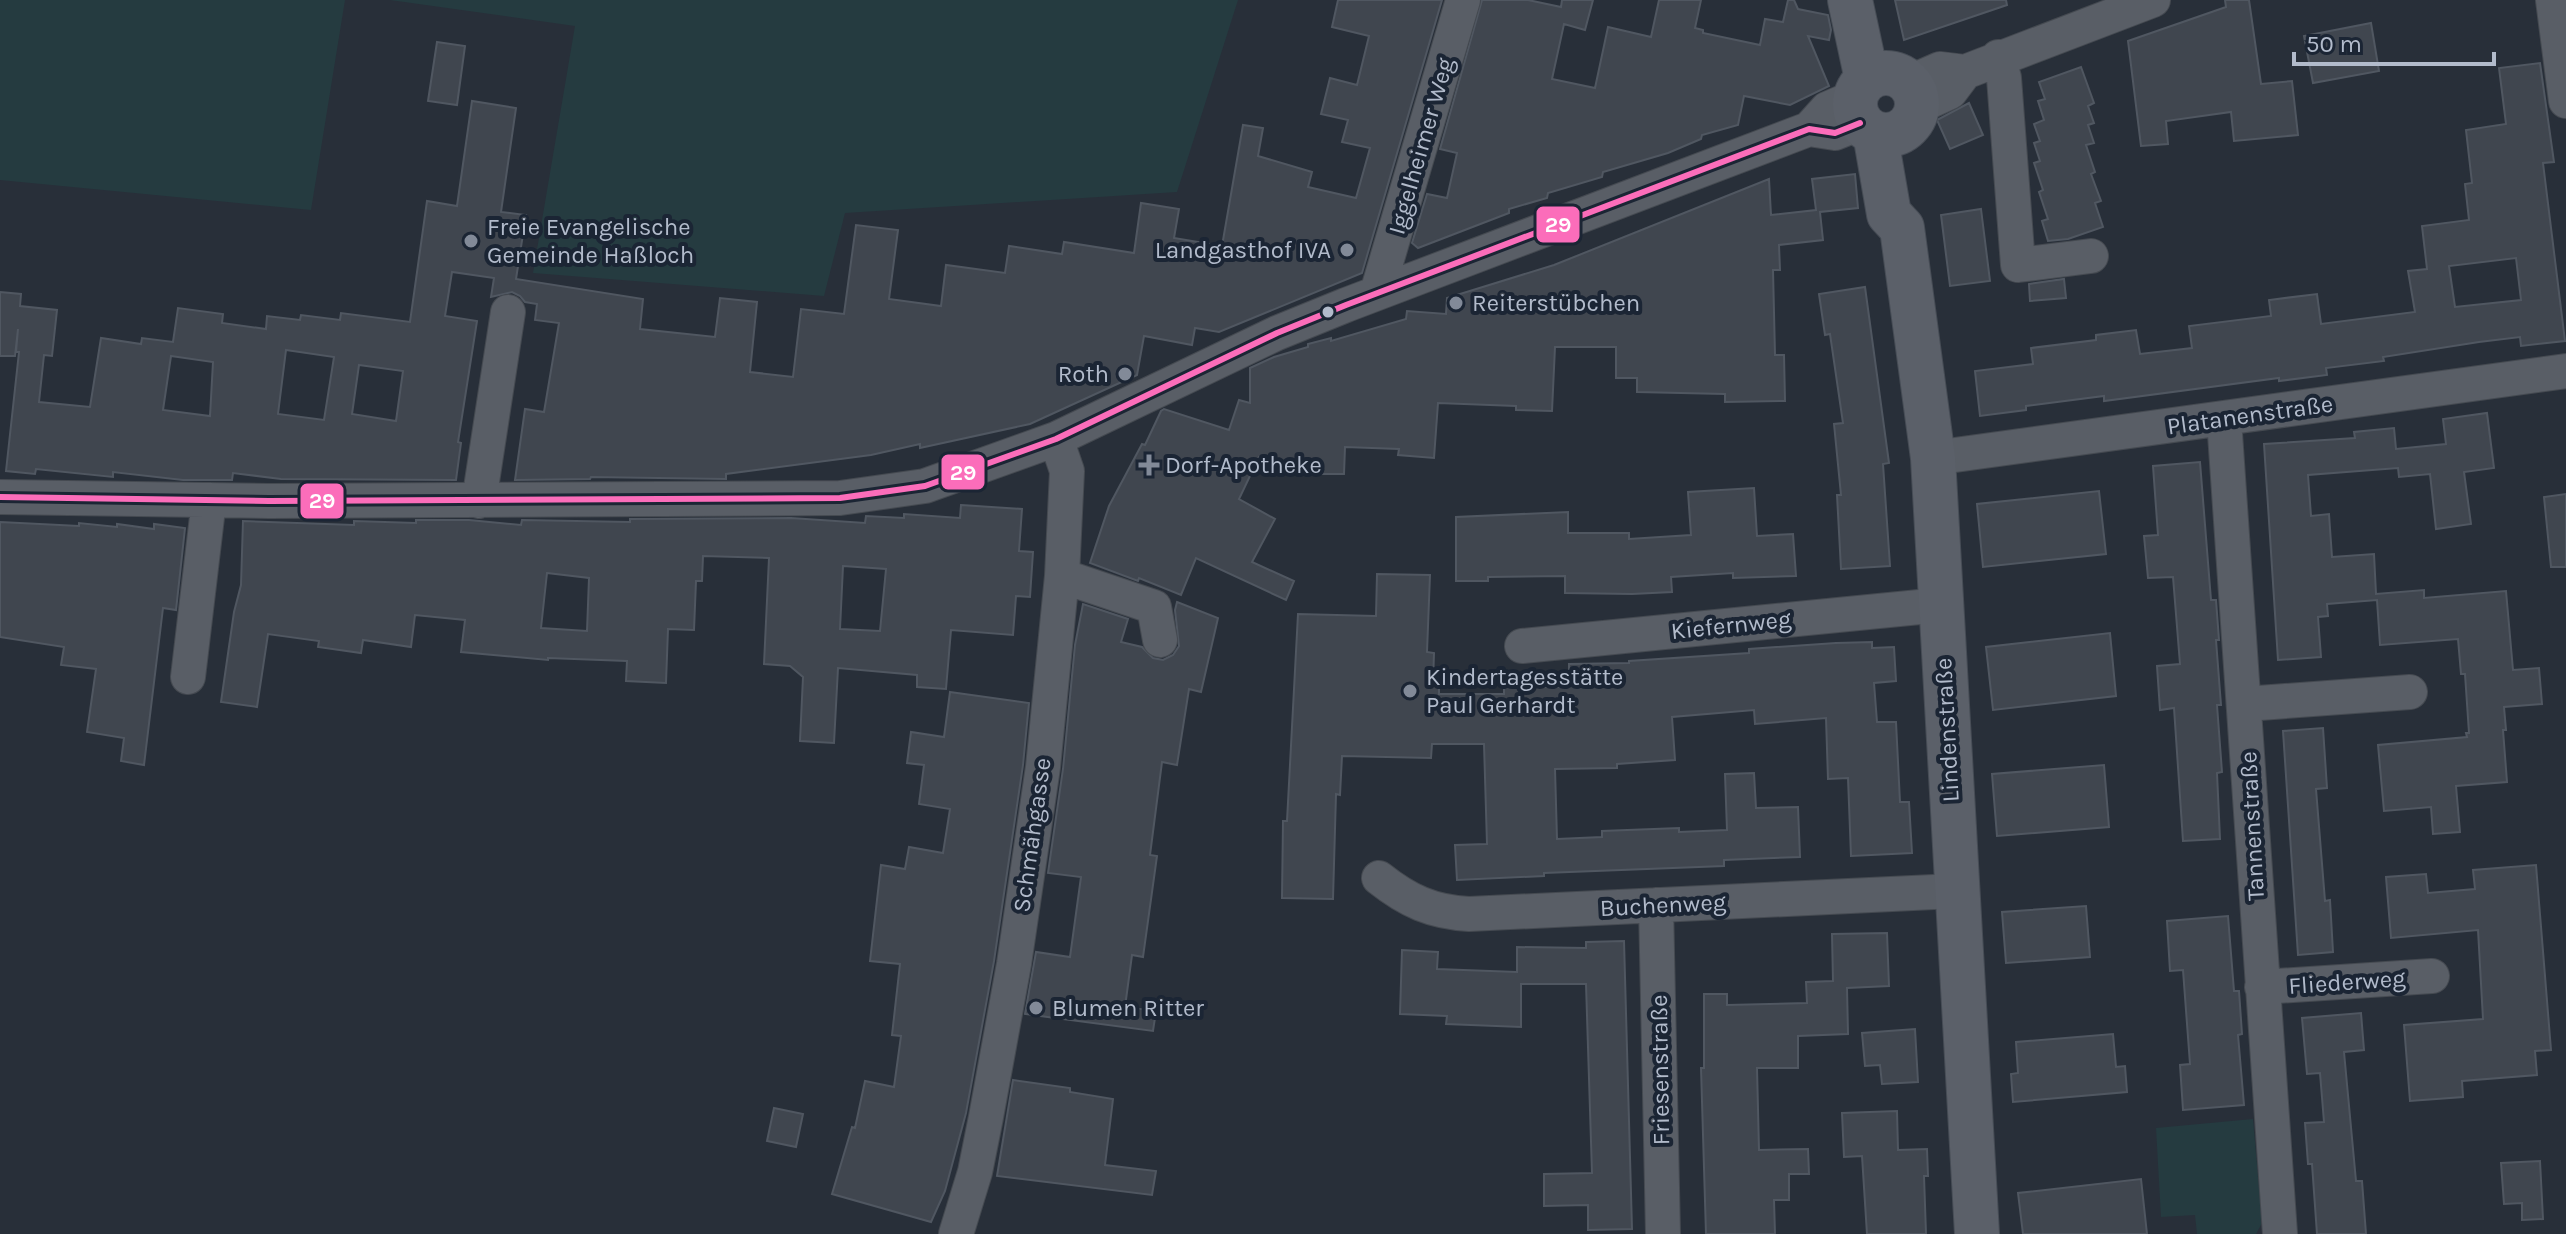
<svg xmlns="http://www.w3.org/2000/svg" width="2566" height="1234" viewBox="0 0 2566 1234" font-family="Karla,sans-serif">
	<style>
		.green { fill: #253b40 }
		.building { fill: #40464f; stroke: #505761; stroke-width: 2; fill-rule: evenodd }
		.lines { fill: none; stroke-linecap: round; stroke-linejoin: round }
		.minor-casing { stroke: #454a51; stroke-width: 36 }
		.major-casing { stroke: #464c55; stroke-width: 46 }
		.minor { stroke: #595e66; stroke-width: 34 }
		.major { stroke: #5b6069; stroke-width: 44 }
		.bus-1-casing { stroke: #1b2534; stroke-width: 12 }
		.bus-1 { stroke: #fb6dba; stroke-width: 6 }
		.poi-dot { fill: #828a98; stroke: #1b2534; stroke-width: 3 }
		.bus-dot { fill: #b2bbcb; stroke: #1b2534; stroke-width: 3 }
		.labels { text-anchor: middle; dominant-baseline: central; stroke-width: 8; stroke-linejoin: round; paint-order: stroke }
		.street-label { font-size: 24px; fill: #b2bbcb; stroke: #1b2534 }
		.poi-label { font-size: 24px; fill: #b2bbcb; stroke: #1b2534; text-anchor: start }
		.line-badge { stroke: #1b2534; stroke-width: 3 }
		.badge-label { font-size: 22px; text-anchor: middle; font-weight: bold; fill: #fff }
	</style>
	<rect width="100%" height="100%" fill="#282f39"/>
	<!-- green -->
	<path class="green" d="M0,0H345L311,210L0,180Z
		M390,0H1238L1177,192L845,213L824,296L533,273L575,26Z
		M2253,1119L2262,1223L2256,1234H2197L2195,1215L2161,1217L2156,1128Z"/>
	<!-- building -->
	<path class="building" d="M1338,0H1442L1362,273L1219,332L1195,328L1192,345L1144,336L1137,375L1030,424L920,448V444L871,455L726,474V479L591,477L590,479L515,480L525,409L544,412L559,323L535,320L537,304L525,302L520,296L512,292L491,297L494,278L452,272L445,316L477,321L458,442L461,443L456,480L281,479L233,473L232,480H183L113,472V477L36,469L35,474L6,471L19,352H16L18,329L15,356H0V292L21,294L20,306L57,310L52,356L44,355L39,402L90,407L101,338L141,344L142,338L173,342L178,308L223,314L222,323L266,329L267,316L300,320L301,315L340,320L341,313L410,322L427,201L457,206L472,101L516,108L501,212L526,215L516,279L643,299L640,329L715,337L720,298L757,302L750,372L793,377L801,309L844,314L856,225L898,230L889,299L941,306L946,265L1005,273L1009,246L1062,254L1064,242L1134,253L1141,203L1179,209L1174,238L1222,246L1243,125L1263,128L1258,156L1312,172L1308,187L1356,198L1370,148L1342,142L1348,120L1321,114L1330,78L1357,85L1369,36L1332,27ZM286,350L334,357L324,420L278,414ZM171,356L213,362L210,416L163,410ZM359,365L403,371L396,421L352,414Z
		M1482,0H1528L1561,7L1562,0H1593L1585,30L1564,24L1552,79L1595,88L1608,27L1651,37L1659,0H1701L1695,28L1703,30V33L1760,45L1765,19L1783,22L1788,0H1794L1798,9L1828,15L1831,30L1829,40L1808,36L1829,86L1790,105L1744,96L1738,125L1702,135L1701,139L1668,153L1603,172L1602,177L1548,193L1547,198L1509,209V213L1418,248L1412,243L1427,194L1447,198L1457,153L1440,149Z
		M1895,0H2006L2007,5L1904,40Z
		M2225,0H2249L2261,84L2292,81L2298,135L2234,141L2231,112L2166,121L2168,144L2141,146L2128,41L2226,7Z
		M2371,23L2379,71L2313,83L2304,36Z
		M437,42L465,46L457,105L428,101Z
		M2540,63L2554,162L2543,163L2565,341L2521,346L2520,337L2479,342L2383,357L2384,361L2326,368L2327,375L2279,381V378L2104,401V396L2026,406V410L1980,416L1975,371L2033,364L2031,348L2096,340V335L2136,330L2140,354L2192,348L2189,326L2271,316L2269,300L2317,294L2321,324L2415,312L2408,271L2427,269L2422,226L2469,220L2465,184L2472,183L2466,130L2506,124L2499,68ZM2516,258L2521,300L2455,307L2449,266Z
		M2081,67L2094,103L2088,106L2094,123L2088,125L2094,143L2086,145L2095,172L2091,174L2101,201L2095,203L2103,227L2068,239L2048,241L2042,221L2048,219L2039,192L2043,190L2034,163L2040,161L2034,143L2040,141L2034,124L2044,120L2038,101L2045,99L2039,82Z
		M1969,103L1983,135L1950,149L1937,120Z
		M1855,174L1858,208L1820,212L1823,240L1779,245L1780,270H1773L1775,355H1784L1785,401L1725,402V394L1637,392V378H1616V347H1555L1552,411L1516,410V406L1438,403L1434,458L1398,455L1399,449L1345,447L1344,474H1315L1259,457L1239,499L1275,519L1252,562L1294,581L1286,600L1196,558L1181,595L1139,578L1138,581L1090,563L1109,506L1142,444L1145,445L1161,411L1164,409L1229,430L1239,400L1250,403V368L1274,357L1308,347V344L1331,338V341L1406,319L1407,311L1446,314L1447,298L1554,265L1769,179L1771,215L1816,210L1812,179Z
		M1981,209L1990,281L1950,286L1941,215Z
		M2064,279L2066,298L2030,301L2029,284Z
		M1865,287L1889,463L1883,464L1890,566L1841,569L1837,495H1841L1834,424L1843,423L1830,334L1825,335L1819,294Z
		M2487,413L2494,468L2464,472L2471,524L2436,529L2430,474L2399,477L2398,468L2308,475L2311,516L2329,514L2332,557L2374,554L2376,594L2424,590V598L2506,591L2513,670L2539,668L2542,704L2504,707L2506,730H2503L2507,782L2456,786L2460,832L2433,834L2431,807L2384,811L2378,745L2467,737L2466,733H2469L2465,674H2461L2458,639L2380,645L2377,600L2327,604L2328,616L2318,617L2321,657L2278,660L2264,444L2355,438L2354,432L2394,428L2396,449L2446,444L2443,419Z
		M2200,462L2211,600H2216L2219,640H2216L2221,705H2217L2222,772L2217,773L2220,839L2183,841L2174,708L2160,710L2157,666L2180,664L2173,577L2148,578L2144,536L2158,535L2153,466Z
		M1754,488L1757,536L1793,534L1796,576L1733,578V573L1671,577L1672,592L1632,594L1565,593V576L1488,577V581H1456V517L1568,512V533H1629V539L1691,535L1688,492Z
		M2099,491L2106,554L1983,567L1977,504Z
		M2566,494V567H2551L2544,497Z
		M961,505L1022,509L1019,551L1033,552L1030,597L1016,596L1013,635L951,630L946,689L917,687V675L838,668L834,743L800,741L803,677L790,666L764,664L769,558L703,556L702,581H696L694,630L668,629L666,683L626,681L627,661L548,658V660L461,652L465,620L415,615L411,647L363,640L361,653L318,647L319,641L268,634L257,707L221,702L234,612L241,585L243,521L354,525V521L416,523V520H469L521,525L522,520L630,522V519L791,518L865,523L866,516L904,518V514L960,518ZM843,566L886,569L880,631L840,629ZM547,573L589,578L587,631L541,628Z
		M0,522L79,526V523L117,527V524L154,529V524L185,528L176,610L163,608L144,765L121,761L124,738L87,732L96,669L61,665L64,647L0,637Z
		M1377,574L1430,575L1427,652L1434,653L1433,683L1439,684V694H1504V687H1569V664L1629,663V661L1749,653V649L1836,643L1872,642V648L1894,647L1896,681L1874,683L1877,722H1896L1900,802H1909L1912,853L1851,856L1848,778L1828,779L1826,718L1755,724L1754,710L1672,717L1675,760L1617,764V768L1555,769L1557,839L1602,837V831L1679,828V832L1727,830L1725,774L1754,773L1756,808L1798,807L1800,857L1724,860V866L1544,873V876L1457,880L1455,845L1487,844L1484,744H1432L1431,758L1342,756L1340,795L1336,794L1333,899L1282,898L1283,821H1287L1298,614L1376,616Z
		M1177,602L1218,618L1201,692L1189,689L1177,765L1162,762L1150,855L1157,856L1143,957L1132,955L1125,1007L1156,1011L1153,1031L1025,1014L1036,952L1070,957L1081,877L1048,873L1063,769L1075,645L1083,604L1128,619L1121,642L1142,647L1153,658L1163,660L1173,655L1179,646L1175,610Z
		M2110,633L2116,696L1993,710L1986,647Z
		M950,692L1029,703L1023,765L994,961L966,1113L945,1191L931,1222L832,1194L852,1127L855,1128L865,1081L894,1087L901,1036L892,1035L900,964L870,961L881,865L905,869L909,847L943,853L950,809L919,804L924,765L907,763L911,732L944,737Z
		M2323,728L2327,788L2316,789L2325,901L2330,900L2333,952L2298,955L2283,731Z
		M2104,765L2109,827L1997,836L1992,774Z
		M2536,865L2551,1050L2535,1051L2537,1075L2462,1081L2463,1097L2410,1101L2404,1025L2483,1019L2478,930L2391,938L2386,877L2426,874L2428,893L2475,889L2473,870Z
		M2086,906L2090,957L2006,963L2002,912Z
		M2228,916L2234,991H2239L2242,1034L2238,1035L2244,1105L2183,1110L2180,1065L2190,1064L2183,970L2170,971L2167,921Z
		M1887,933L1889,986L1847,988L1848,1034L1798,1036V1068H1757L1759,1150L1808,1149L1809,1174H1789V1200H1774L1775,1234H1706L1701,1068H1704V994H1727V1005L1807,1003L1806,982L1833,981L1832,934Z
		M1624,941L1632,1229L1588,1230V1205L1544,1206V1174L1592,1173L1586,984H1521V1027L1446,1024L1447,1016L1400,1014L1402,950L1438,952L1437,969L1517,972V947L1586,948V942Z
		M2361,1013L2364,1050L2344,1052L2356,1181H2362L2366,1234H2317L2312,1164H2308L2305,1123L2324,1122L2320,1073L2307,1074L2302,1018Z
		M1915,1029L1918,1082L1882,1084L1880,1065L1865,1066L1862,1033Z
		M2113,1034L2116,1067L2125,1066L2127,1092L2013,1102L2011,1074L2018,1073L2016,1042Z
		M1013,1080L1070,1088V1092L1113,1099L1105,1165L1156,1171L1152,1195L997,1176Z
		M774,1108L803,1114L796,1147L767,1141Z
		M1897,1111L1898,1150L1927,1149L1928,1176H1924L1926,1234H1867L1862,1156L1844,1157L1842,1113Z
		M2540,1161L2543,1219L2522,1220V1203L2504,1204L2501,1163Z
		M2141,1179L2147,1234H2023L2018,1193Z"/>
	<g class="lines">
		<defs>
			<path id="minor" d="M2553,0L2566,101
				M1998,57L2004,78L2018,265L2091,256
				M1908,83L1940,69L1965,72L2153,0
				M1917,107L1950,92L1965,72
				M1809,129L1827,109L1855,97
				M1377,293L1463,0
				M2224,419L2280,1234
				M1933,458L2566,371
				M0,497L269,501L840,498L925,486L1056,439L1277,333L1346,305L1809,129L1835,133L1860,123
				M479,501L508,312
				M1062,576L1154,607L1160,640
				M1522,646L1940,605
				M188,677L209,500
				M2245,704L2410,692
				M1379,878C1408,901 1432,912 1469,914L1955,891
				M1656,905L1663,1234
				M2262,987L2432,976
				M956,1234L975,1172L986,1117L1014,964L1043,767L1062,576L1067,471L1056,439"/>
			<path id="major" d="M1850,0L1867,79
				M1855 104a31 31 0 1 1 62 0a31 31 0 1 1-62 0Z
				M1875,133L1889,214L1902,228L1933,458L1977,1234"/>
		</defs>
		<!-- minor casing -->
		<use href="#minor" class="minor-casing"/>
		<!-- major casing -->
		<use href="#major" class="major-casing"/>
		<!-- minor -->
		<use href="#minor" class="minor"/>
		<!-- major -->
		<use href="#major" class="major"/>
		<defs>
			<path id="bus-1" d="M0,497L269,501L840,498L925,486L1056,439L1277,333L1346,305L1809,129L1835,133L1860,123"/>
		</defs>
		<!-- bus-1 casing -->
		<use href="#bus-1" class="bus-1-casing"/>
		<!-- bus-1 -->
		<use href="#bus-1" class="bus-1"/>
	</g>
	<!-- markers -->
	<g class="poi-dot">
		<circle cx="471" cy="241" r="8"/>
		<circle cx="1347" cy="250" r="8"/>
		<circle cx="1456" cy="303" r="8"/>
		<circle cx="1125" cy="374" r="8"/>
		<path d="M1145 453h8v8h8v8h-8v8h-8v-8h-8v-8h8z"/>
		<circle cx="1410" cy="691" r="8"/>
		<circle cx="1036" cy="1008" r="8"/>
	</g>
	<circle class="bus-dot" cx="1328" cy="312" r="7"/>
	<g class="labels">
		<!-- street labels -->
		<g class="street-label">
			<text transform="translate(1421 146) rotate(-74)">Iggelheimer Weg</text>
			<text transform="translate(2250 415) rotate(-8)">Platanenstraße</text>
			<text transform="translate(1731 625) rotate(-6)">Kiefernweg</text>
			<text transform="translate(1947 730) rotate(-93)">Lindenstraße</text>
			<text transform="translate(2252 826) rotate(-93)">Tannenstraße</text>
			<text transform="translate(1032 835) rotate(-82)">Schmähgasse</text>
			<text transform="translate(1663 905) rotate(-3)">Buchenweg</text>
			<text transform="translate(2347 982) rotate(-4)">Fliederweg</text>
			<text transform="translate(1660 1070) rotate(-91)">Friesenstraße</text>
		</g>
		<!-- poi labels -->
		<g class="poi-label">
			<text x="487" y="227">Freie Evangelische<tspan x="487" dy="28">Gemeinde Haßloch</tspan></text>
			<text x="1331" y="250" text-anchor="end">Landgasthof IVA</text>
			<text x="1472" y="303">Reiterstübchen</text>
			<text x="1109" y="374" text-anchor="end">Roth</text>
			<text x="1165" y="465">Dorf-Apotheke</text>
			<text x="1426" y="677">Kindertagesstätte<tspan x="1426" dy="28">Paul Gerhardt</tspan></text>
			<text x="1052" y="1008">Blumen Ritter</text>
		</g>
	</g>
	<g class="line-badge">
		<rect x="1535" y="205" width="46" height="39" rx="8" fill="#fb6dba"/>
		<rect x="940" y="453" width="46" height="38" rx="8" fill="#fb6dba"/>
		<rect x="299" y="482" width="46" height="38" rx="8" fill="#fb6dba"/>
	</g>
	<g class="badge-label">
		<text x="1558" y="232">29</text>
		<text x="963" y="480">29</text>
		<text x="322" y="508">29</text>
	</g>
	<!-- scale -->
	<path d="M2294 52v12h200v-12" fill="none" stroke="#b2bbcb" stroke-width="4"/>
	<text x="2306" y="52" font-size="24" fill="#b2bbcb" stroke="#1b2534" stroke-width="6" paint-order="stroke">50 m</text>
</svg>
